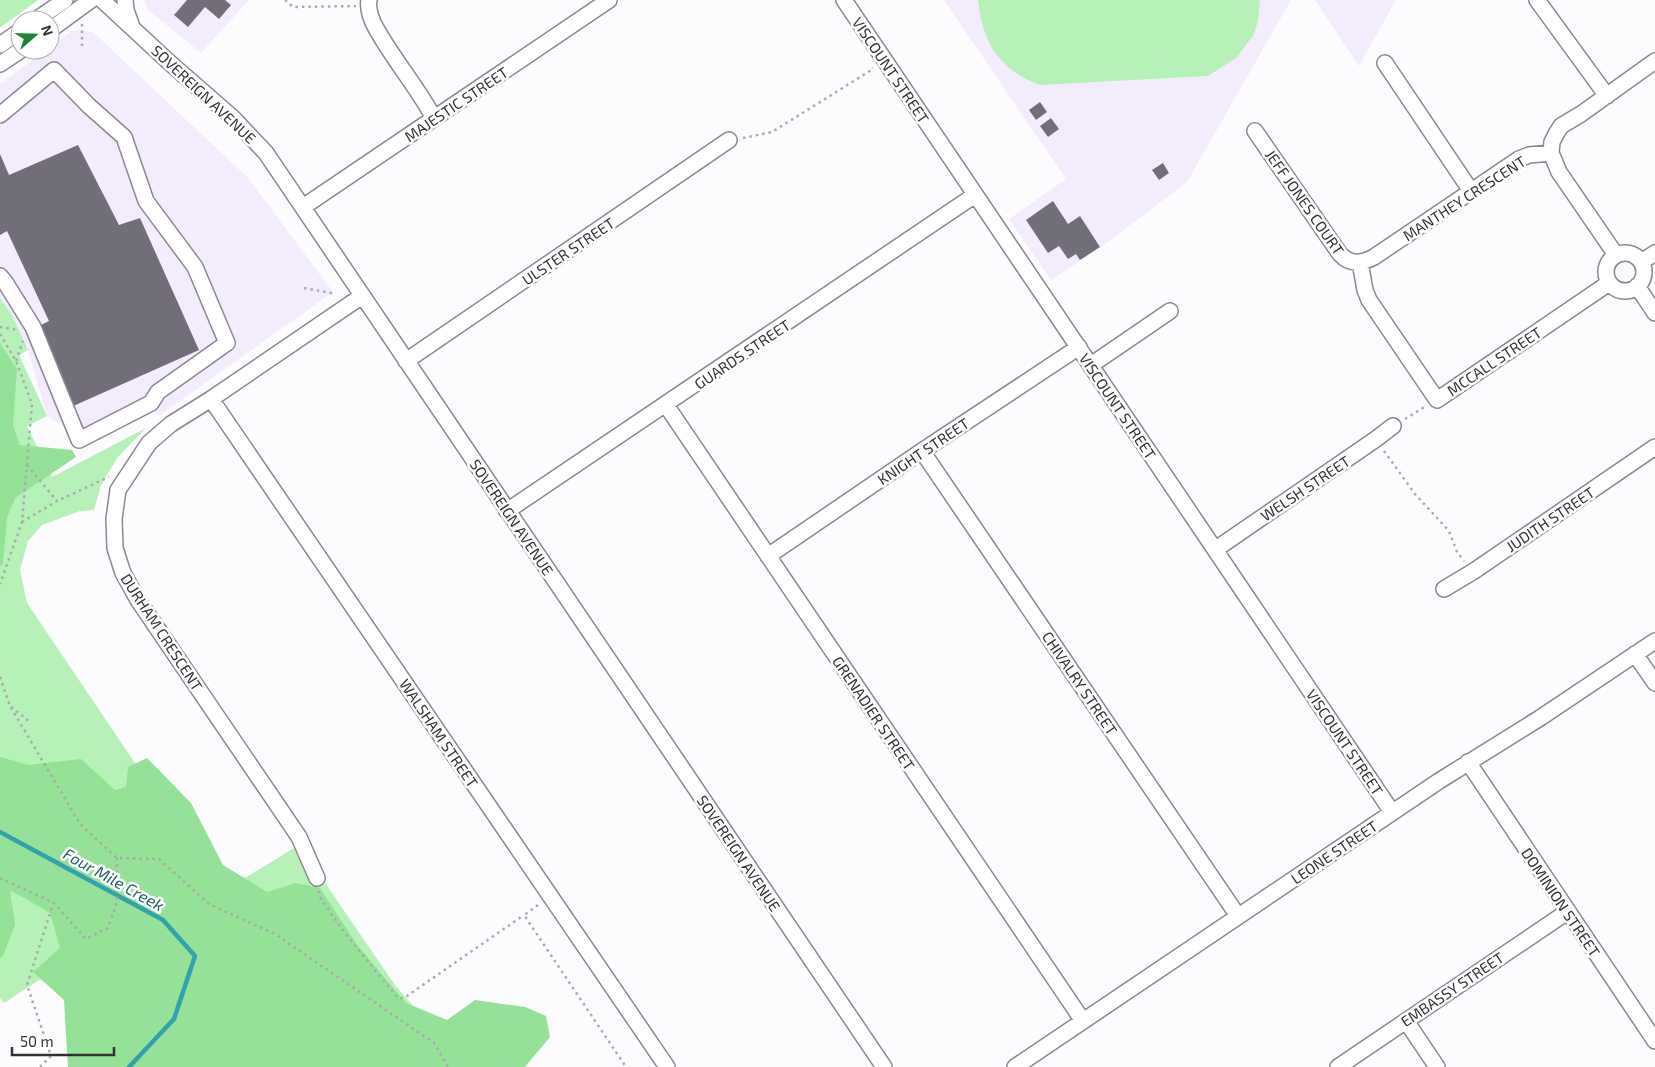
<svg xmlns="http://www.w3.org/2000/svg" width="1655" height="1067" viewBox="0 0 1655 1067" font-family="'Exo 2',sans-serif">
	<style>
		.built { fill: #f3ecfd }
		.green { fill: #b6f2b7 }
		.forest { fill: #95e198 }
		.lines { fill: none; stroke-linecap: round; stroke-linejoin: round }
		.stream { stroke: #32a2ab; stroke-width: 4.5 }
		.building { fill: #726e79 }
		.minor-casing { stroke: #8b8692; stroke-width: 18 }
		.path { stroke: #aaa9ad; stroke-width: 2.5; stroke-dasharray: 2.5 4; stroke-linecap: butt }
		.minor { stroke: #fff; stroke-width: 15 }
		.labels { text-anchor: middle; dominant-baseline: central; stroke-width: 5; stroke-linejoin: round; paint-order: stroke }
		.street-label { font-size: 15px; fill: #323035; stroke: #fff }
		.water-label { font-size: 16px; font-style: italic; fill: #236165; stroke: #fff }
	</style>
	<rect width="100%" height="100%" fill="#fcfbfe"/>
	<!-- built -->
	<path class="built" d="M144,0H249L201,53L148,10Z
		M944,0H1291L1187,182L1101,247L1051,280L1009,219L1066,179Z
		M1315,0H1396L1359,66Z
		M73,30L93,32L248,178L333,292L159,416L154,411L87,441L47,416L28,350L12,315L0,298V84L46,50H50V47Z"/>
	<!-- green -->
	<path class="green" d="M0,0H38L0,28Z
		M978,0H1260L1258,22L1253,36L1236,58L1208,76L1040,85C998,69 983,43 978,0Z
		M0,298L12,315L28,350L19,355L47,416L27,426L52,477L146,428L118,457L101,485L94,510L80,511L42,525L28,541L20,570L27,603L222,892L299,845L395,985L466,1067L146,910L4,1003L0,998Z"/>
	<!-- forest -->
	<path class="forest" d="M0,343L17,369L13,425L20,445L72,450L76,457L15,498L7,518L3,563L0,567Z
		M0,757L29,765L81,759L115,790L126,787L128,767L147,758L191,803L223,865L267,892L296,883L320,888L358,946L406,1003L447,1020L475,1000L525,1007L546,1016L550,1037L525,1067H68L64,1000L33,972L60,948L50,913L10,890L15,925L3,956L0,958Z"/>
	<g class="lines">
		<!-- stream -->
		<path class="stream" d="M0,832L163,920L195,956L174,1019L129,1067"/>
	</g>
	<!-- building -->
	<path class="building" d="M187,0H225L231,5L219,19L205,7L188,27L174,15Z
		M1040,102L1047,112L1036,120L1029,110Z
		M1051,118L1059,129L1048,137L1040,126Z
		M78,145L119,225L140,218L199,350L71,407L35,328L49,321L7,231L0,235V154L9,175Z
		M1163,163L1169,173L1159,180L1152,170Z
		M1053,201L1068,224L1080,216L1100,247L1080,260L1076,254L1068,259L1059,246L1048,253L1026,220Z"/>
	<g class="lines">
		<defs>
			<path id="minor" d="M102,0L170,63L233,118L266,153L884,1067
				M125,0L126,10L132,27
				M369,0C367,9 372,22 377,30C394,60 417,87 434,118
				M844,0L1392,812
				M1537,0L1607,96
				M36,20L65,0
				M50,30L91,0
				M0,45L20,31
				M1385,63L1471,191
				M0,64L21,50
				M0,115L54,70L89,106L124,137L146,201L195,267L227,343L158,392L151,403L79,440L33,327L5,282L0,276
				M1255,131L1340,254C1350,265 1361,264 1374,257L1519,159L1529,155L1551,153L1552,142L1556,134L1561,126L1581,114L1655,61
				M1551,153L1559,172L1616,255
				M303,207L609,0
				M1606 272a19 19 0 1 1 38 0a19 19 0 1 1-38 0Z
				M1360,262L1365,290L1369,300L1437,400L1609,283
				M1641,262L1655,253
				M1637,286L1655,313
				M406,361L729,140
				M1091,365L1170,311
				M211,399L667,1067
				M666,405L1083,1021
				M922,451L1238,916
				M507,511L975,195
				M1216,549L1376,439L1393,426
				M768,556L922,451L1079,347
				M1444,589L1474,571L1655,447
				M1635,654L1655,683
				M1468,762L1655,1041
				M317,878L299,837L138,600L123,573L115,548L114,519L118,490L149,443L171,424L211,399L362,296
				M1406,1021L1437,1067
				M1015,1067L1439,781L1540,718L1655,641
				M1338,1067L1567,912"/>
		</defs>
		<!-- minor casing -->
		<use href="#minor" class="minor-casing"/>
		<!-- path -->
		<path class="path" d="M285,0L293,7L356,6
			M82,46V24
			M743,138L772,132L873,69L872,68
			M304,288L336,294
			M0,327L18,330
			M0,334L16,361L32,404L22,522L0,584
			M16,361L23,341
			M1405,419L1426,406
			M1384,451L1415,494L1449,531L1457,552L1464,561
			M27,465L57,501
			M22,522L57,501L109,477
			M0,677L10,706L80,824L117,858L159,859L209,904L275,934L434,1043L448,1067
			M11,707L30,722
			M0,878L54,903L86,939L108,928L117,902V858
			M319,891V896L344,932L398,998H404L524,915
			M538,905L524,915L626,1067
			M40,1067L51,1056L27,985L53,904"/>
		<!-- minor -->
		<use href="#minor" class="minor"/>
	</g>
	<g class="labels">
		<!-- street labels -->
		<g class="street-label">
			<text transform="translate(891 70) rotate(56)">VISCOUNT STREET</text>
			<text transform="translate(204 94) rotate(43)">SOVEREIGN AVENUE</text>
			<text transform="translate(456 104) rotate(-34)">MAJESTIC STREET</text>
			<text transform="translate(1464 198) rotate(-33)">MANTHEY CRESCENT</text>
			<text transform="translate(1305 202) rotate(55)">JEFF JONES COURT</text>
			<text transform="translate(568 251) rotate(-34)">ULSTER STREET</text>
			<text transform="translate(742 354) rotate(-34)">GUARDS STREET</text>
			<text transform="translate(1494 361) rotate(-34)">MCCALL STREET</text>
			<text transform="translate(1118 406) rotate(56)">VISCOUNT STREET</text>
			<text transform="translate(923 451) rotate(-34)">KNIGHT STREET</text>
			<text transform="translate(1305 488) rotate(-34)">WELSH STREET</text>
			<text transform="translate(512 517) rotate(56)">SOVEREIGN AVENUE</text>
			<text transform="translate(1550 519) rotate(-34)">JUDITH STREET</text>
			<text transform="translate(162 632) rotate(57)">DURHAM CRESCENT</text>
			<text transform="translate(1080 683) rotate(56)">CHIVALRY STREET</text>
			<text transform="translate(874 713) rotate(56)">GRENADIER STREET</text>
			<text transform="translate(439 733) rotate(56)">WALSHAM STREET</text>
			<text transform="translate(1345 742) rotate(56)">VISCOUNT STREET</text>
			<text transform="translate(1334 852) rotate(-34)">LEONE STREET</text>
			<text transform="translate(739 853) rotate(56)">SOVEREIGN AVENUE</text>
			<text transform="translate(1561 902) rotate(56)">DOMINION STREET</text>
			<text transform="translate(1452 989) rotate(-34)">EMBASSY STREET</text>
		</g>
		<!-- water labels -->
		<g class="water-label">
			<text transform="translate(114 879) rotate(29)">Four Mile Creek</text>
		</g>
	</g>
	<!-- north arrow -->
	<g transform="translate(35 35) rotate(70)"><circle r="24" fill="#ffffff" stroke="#adacae"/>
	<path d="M0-4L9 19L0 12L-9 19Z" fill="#1e8438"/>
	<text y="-8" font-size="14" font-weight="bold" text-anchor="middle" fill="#323035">N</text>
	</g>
	<!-- scale -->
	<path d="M12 1047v8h102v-8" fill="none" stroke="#323035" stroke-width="2.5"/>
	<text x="20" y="1047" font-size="15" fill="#323035" stroke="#ffffff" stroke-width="4" paint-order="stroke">50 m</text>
</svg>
